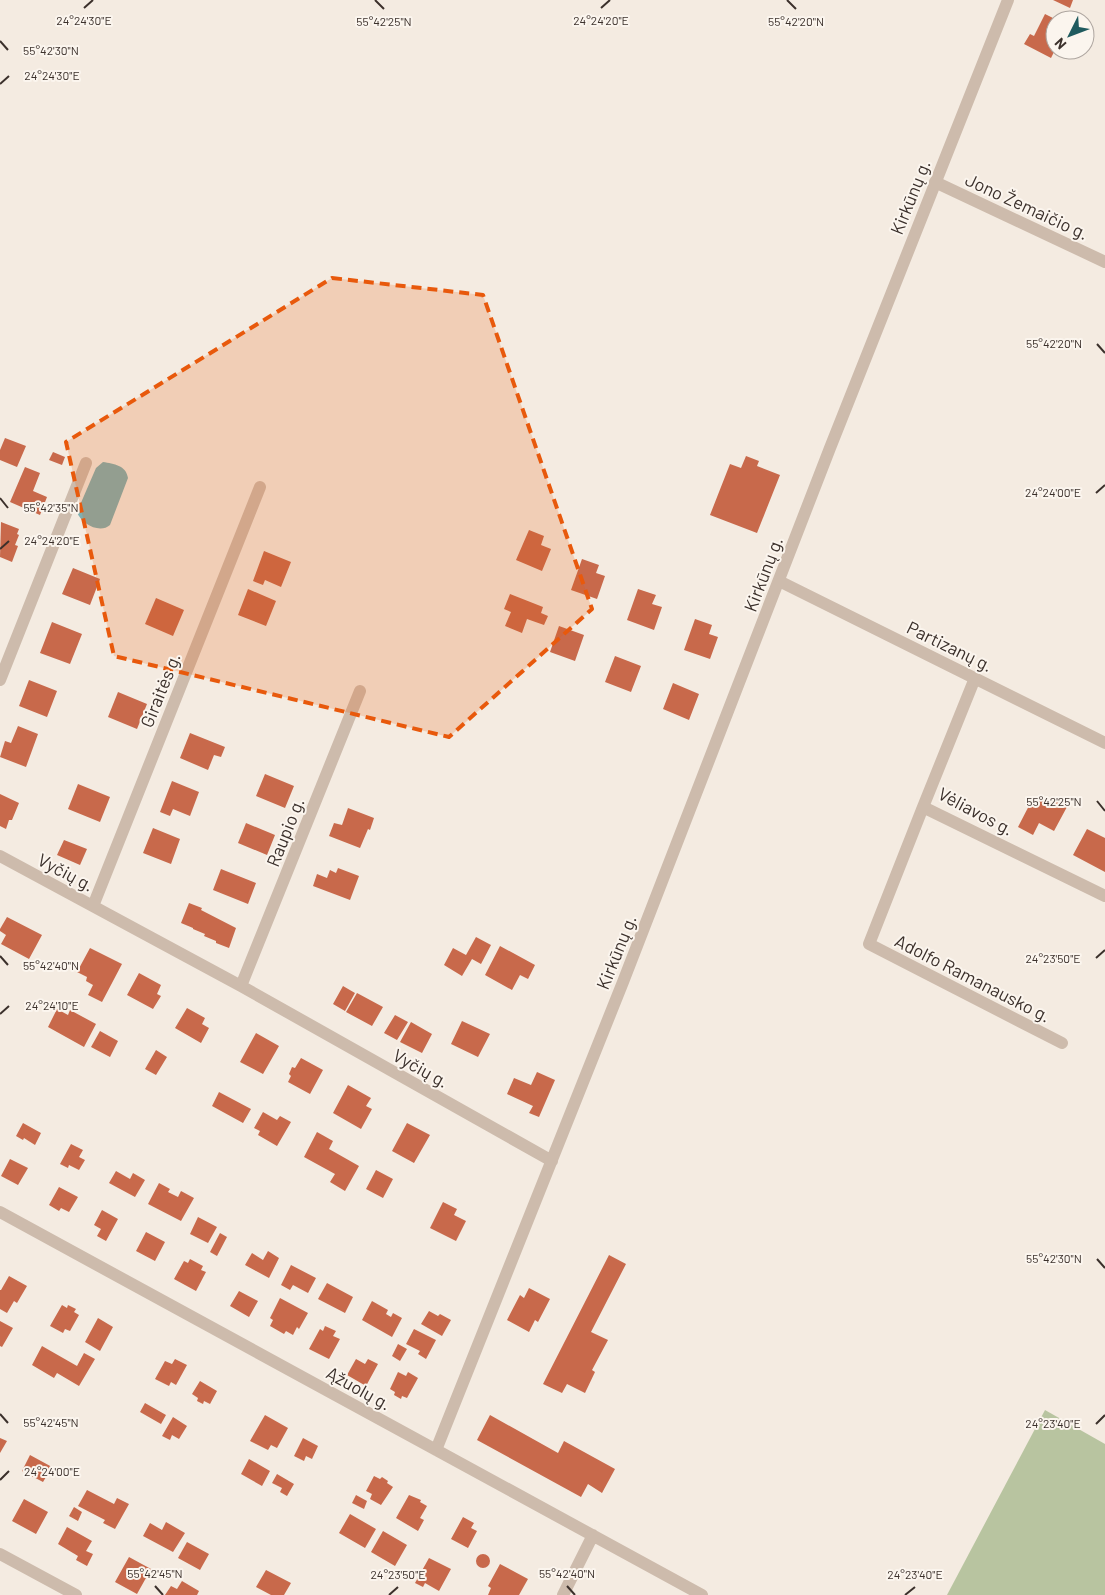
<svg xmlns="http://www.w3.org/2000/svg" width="1105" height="1595" viewBox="0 0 1105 1595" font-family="Barlow,sans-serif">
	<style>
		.green { fill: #b8c4a0 }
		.water { fill: #7fb0b2 }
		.building { fill: #c8694b }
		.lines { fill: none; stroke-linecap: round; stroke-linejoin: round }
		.minor { stroke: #cdbbac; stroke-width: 12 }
		.marked { fill: #e8590c; fill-opacity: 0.2; stroke: #e8590c; stroke-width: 4; stroke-dasharray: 10 6; stroke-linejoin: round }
		.ticks { fill: none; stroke: #3b302b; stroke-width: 2 }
		.labels { text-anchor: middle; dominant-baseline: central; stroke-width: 4; stroke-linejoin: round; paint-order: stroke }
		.street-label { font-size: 18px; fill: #3b302b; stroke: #fbf5ee }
		.ticks-label { font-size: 12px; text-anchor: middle; fill: #3b302b; stroke: #fbf5ee; stroke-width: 4; stroke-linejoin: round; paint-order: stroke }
	</style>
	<rect width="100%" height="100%" fill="#f4ebe1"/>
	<!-- green -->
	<path class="green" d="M1045,1410L1105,1444V1595H947Z"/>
	<!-- water -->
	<path class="water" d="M103,462C114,464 126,465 128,478L110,525C100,534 81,524 77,512L96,468Z"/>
	<!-- building -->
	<path class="building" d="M1053,0H1073L1070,8Z
		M1045,14L1055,19L1053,26L1055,27V50L1051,58L1024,44L1030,34L1034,36Z
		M5,438L26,446L17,467L0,460V450Z
		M53,452L65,457L62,465L49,460Z
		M746,456L759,461L757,466L780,475L757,533L710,515L730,464L741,468Z
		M25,467L40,473L33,491L47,497L40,515L10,502Z
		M1,522L19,529L17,534L19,535L15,545L18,546L12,562L0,557Z
		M529,530L544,536L541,545L551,549L542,571L516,560Z
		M264,551L291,562L281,587L265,580L263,585L253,581Z
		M582,559L599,565L596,573L605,576L597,599L571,590Z
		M73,568L100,579L90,605L62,594Z
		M248,589L276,601L266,626L238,615Z
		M638,589L656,595L652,604L662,607L654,630L627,620Z
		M510,594L543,607L541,613L548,616L544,625L527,619L522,633L505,626L511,612L504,609Z
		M156,598L184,610L173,636L145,624Z
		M695,619L712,625L709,634L718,637L710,659L684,650Z
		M52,622L82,634L70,664L40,653Z
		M559,626L584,635L575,661L550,652Z
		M615,656L641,666L631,692L605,682Z
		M29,680L57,691L47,717L19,706Z
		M673,683L699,694L689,720L663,709Z
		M118,692L147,704L137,729L108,717Z
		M18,726L38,734L26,767L0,757L5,741L11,743Z
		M190,733L225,747L221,757L214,755L208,770L180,758Z
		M265,774L294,786L285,808L256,796Z
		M172,781L199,792L190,816L173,809L170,816L160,812Z
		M78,784L110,797L100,822L68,809Z
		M0,794L19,803L12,820H9L6,829L0,826Z
		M1034,796L1053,807L1057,800L1068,805L1054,831L1039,823L1033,835L1018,827Z
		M348,808L374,818L370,830L368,829L360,848L329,836L334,823L342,825Z
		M246,823L275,835L267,855L238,843Z
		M153,828L180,839L171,864L143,853Z
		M1087,829L1105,838V872L1073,855Z
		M64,840L87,849L80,865L57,855Z
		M338,868L359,876L350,900L313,886L317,874L327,878L330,870L336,873Z
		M221,869L256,883L248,904L213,890Z
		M189,903L202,908L201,910L236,928L229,948L216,943V941L204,936L205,934L193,929V928L181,923Z
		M7,917L42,935L29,959L1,944L6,935L0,931V929Z
		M476,937L491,945L481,964L472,959L462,976L444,965L453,948L466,955Z
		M500,946L535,965L528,979L520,975L512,990L485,975Z
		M90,948L122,964L102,1002L88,995L93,985L86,981L87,977L77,972Z
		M139,973L161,985L157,994L161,996L153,1009L127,995Z
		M343,986L355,993L345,1011L333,1004Z
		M357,993L383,1007L372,1026L346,1012Z
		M187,1008L205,1018L202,1024L209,1028L201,1043L175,1028Z
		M57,1009L68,1015L70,1010L96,1024L84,1047L48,1027Z
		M395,1015L408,1022L397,1040L384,1033Z
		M462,1021L490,1034L478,1057L451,1044Z
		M411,1022L432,1034L422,1053L400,1042Z
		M100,1031L118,1041L110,1057L91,1047Z
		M256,1033L279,1046L263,1074L240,1062Z
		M156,1050L167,1057L156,1075L145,1069Z
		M301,1058L323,1070L310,1094L288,1082L291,1076L289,1074L292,1067L295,1068Z
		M537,1072L555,1080L539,1117L529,1113L533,1106L507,1094L514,1078L531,1085Z
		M348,1085L371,1098L366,1106L372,1109L361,1129L333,1113Z
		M219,1092L251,1109L243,1123L212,1106Z
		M263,1112L277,1120L280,1116L291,1122L277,1146L258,1135L260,1131L254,1128Z
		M23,1123L41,1133L35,1145L24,1138L23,1140L16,1136Z
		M407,1123L430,1135L414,1163L392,1151Z
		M317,1132L333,1141L329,1149L359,1166L345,1191L330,1182L335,1174L304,1157Z
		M71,1144L83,1150L79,1157L85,1160L79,1170L69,1165L68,1168L60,1164Z
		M10,1159L28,1168L18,1185L1,1176Z
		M376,1170L393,1179L383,1198L366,1189Z
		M116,1171L130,1179L133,1173L145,1180L135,1197L109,1183Z
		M159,1183L170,1189L168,1192L178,1197L181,1191L194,1198L181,1221L148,1204Z
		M59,1187L78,1197L69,1212L61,1208L59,1211L49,1205Z
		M443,1202L457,1209L454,1215L466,1221L456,1241L430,1228Z
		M102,1210L118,1219L106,1241L97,1236L101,1229L94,1225Z
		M198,1217L217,1227L208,1243L190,1234Z
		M146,1232L165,1242L155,1261L136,1251Z
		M220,1233L227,1237L217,1256L210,1252Z
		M268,1251L279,1258L269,1278L245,1265L252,1253L263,1260Z
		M609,1255L626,1264L591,1332L608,1340L592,1370L595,1372L585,1393L567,1384L562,1393L543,1384Z
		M190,1259L203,1266L201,1270L206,1272L196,1291L174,1279L184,1261L188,1263Z
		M291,1265L316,1278L308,1293L293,1285L290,1290L281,1285Z
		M9,1276L27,1286L17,1303L14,1301L7,1313L0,1309V1290H1Z
		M327,1283L353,1297L345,1313L318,1299Z
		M529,1288L550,1299L538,1322L535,1320L529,1332L507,1320L520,1295L524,1298Z
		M239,1291L258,1301L249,1317L230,1306Z
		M280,1298L308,1313L299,1329L297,1327L293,1335L286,1331L284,1334L270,1326L273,1320L270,1318Z
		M372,1301L388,1310L386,1314L391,1317L393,1313L402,1318L392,1337L362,1320Z
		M62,1305L67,1308L68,1305L76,1309L74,1312L79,1315L70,1331L65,1329L63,1333L50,1326Z
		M429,1311L438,1316L440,1314L451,1320L442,1336L421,1324Z
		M98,1318L113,1327L100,1351L85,1342Z
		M0,1321L13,1328L2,1347L0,1346Z
		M325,1326L336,1331L333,1336L340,1339L329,1359L309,1349L320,1329L323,1331Z
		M414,1329L436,1340L426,1359L418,1354L420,1351L406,1344Z
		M398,1344L407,1349L400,1361L392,1356Z
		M42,1346L77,1366L84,1353L95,1359L79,1386L57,1373L54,1378L32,1365Z
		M175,1359L187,1365L176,1385L171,1382L169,1386L155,1379L165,1361L172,1364Z
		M356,1359L365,1364L368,1359L378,1364L366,1386L347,1375Z
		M398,1372L406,1376L408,1372L418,1378L407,1398L402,1396L401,1399L394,1395L395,1392L390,1389Z
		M200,1381L217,1391L210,1404L204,1401L203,1404L197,1401L198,1398L192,1394Z
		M145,1403L166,1415L161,1424L140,1412Z
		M265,1415L288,1428L277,1448L271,1445L268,1450L250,1441Z
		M490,1415L558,1453L564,1441L615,1469L602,1493L588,1484L581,1497L477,1440Z
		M173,1417L187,1426L179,1439L172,1435L170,1440L162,1436Z
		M0,1438L7,1441L0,1453Z
		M303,1438L318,1446L312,1459L306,1456L304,1461L294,1456Z
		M30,1455L52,1467L43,1482L22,1471Z
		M249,1459L270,1471L262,1486L241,1474Z
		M277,1474L294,1484L287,1496L280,1492L282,1488L272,1483Z
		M374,1476L380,1479L382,1477L388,1481L387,1483L393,1487L381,1505L370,1499L372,1494L366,1491Z
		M87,1490L114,1504L117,1498L129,1504L115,1529L103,1523L105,1520L78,1506Z
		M356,1495L367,1501L364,1509L352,1503Z
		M409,1495L421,1500L420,1502L427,1506L420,1518L424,1520L418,1531L396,1518Z
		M24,1499L48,1512L36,1534L12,1521Z
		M74,1507L82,1512L78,1521L69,1516Z
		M350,1514L376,1529L365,1548L339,1533Z
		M463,1517L474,1523L471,1528L477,1531L468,1548L451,1539Z
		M166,1522L185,1533L173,1552L143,1536L150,1523L162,1530Z
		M67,1527L92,1541L86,1551L93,1554L87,1566L76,1560L78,1556L58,1544Z
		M383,1531L407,1545L395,1566L371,1552Z
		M187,1542L209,1554L200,1570L178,1558Z
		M476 1561a7 7 0 1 1 14 0a7 7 0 1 1-14 0Z
		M129,1557L151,1569L137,1594L115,1582Z
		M429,1558L451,1569L439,1591L425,1583L423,1587L415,1583Z
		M500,1564L528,1579L519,1595H488L491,1588L488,1586Z
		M266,1570L291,1583L284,1595H271L256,1587Z
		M182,1581L199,1591L197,1595H165L171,1586L177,1589Z"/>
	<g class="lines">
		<!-- minor -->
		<path class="minor" d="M935,182L1105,262
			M779,581L1105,743
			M975,678L923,807L1105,896
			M0,680L86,463
			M923,807L869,944L1062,1043
			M0,856L241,986L552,1161
			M93,906L260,487
			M241,986L360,691
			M0,1212L702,1595
			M436,1450L623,982L830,448L1008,0
			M0,1554L76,1595
			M563,1595L593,1535"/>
	</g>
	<!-- marked area -->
	<path class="marked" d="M332,278L483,295L592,609L449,737L114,656L66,442Z"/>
	<!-- ticks -->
	<path class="ticks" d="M375,0L384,9M787,0L796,9M84,8L93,0M601,8L610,0M0,41L8,50M0,84L9,76M1097,344L1105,353M1096,493L1105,485M0,498L8,508M0,549L9,541M1097,801L1105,811M0,956L8,965M1096,958L1105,950M0,1014L9,1006M1097,1259L1105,1268M0,1414L8,1423M1096,1424L1105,1415M0,1480L9,1471M155,1586L163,1595M567,1586L575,1595M389,1595L398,1587M905,1595L915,1587"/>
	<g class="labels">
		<!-- street labels -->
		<g class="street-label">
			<text transform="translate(910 197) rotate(-68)">Kirkūnų g.</text>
			<text transform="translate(1027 206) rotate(25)">Jono Žemaičio g.</text>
			<text transform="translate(763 574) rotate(-69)">Kirkūnų g.</text>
			<text transform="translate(950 646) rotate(26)">Partizanų g.</text>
			<text transform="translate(160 690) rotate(-68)">Giraitės g.</text>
			<text transform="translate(976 811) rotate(28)">Vėliavos g.</text>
			<text transform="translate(285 832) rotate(-68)">Raupio g.</text>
			<text transform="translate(66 872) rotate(28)">Vyčių g.</text>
			<text transform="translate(616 952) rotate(-68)">Kirkūnų g.</text>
			<text transform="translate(973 978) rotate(27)">Adolfo Ramanausko g.</text>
			<text transform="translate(421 1068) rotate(29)">Vyčių g.</text>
			<text transform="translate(359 1388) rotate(29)">Ąžuolų g.</text>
		</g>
	</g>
	<g class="ticks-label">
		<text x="84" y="25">24°24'30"E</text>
		<text x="601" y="25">24°24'20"E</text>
		<text x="796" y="26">55°42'20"N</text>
		<text x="384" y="26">55°42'25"N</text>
		<text x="51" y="55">55°42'30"N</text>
		<text x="52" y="80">24°24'30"E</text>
		<text x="1054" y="348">55°42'20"N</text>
		<text x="1053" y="497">24°24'00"E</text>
		<text x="51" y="512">55°42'35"N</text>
		<text x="52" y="545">24°24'20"E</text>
		<text x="1054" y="806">55°42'25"N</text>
		<text x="1053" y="963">24°23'50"E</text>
		<text x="51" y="970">55°42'40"N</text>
		<text x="52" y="1010">24°24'10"E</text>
		<text x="1054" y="1263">55°42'30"N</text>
		<text x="51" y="1427">55°42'45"N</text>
		<text x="1053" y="1428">24°23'40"E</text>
		<text x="52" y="1476">24°24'00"E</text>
		<text x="155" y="1578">55°42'45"N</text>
		<text x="567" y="1578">55°42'40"N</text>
		<text x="398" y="1579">24°23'50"E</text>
		<text x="915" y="1579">24°23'40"E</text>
	</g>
	<!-- north arrow -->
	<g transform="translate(1070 35) rotate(228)"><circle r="24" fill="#fbf5ee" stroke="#aea6a0"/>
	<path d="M0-4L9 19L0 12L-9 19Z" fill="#1f5a5e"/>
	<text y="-8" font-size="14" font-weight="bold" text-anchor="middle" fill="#3b302b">N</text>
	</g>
</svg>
